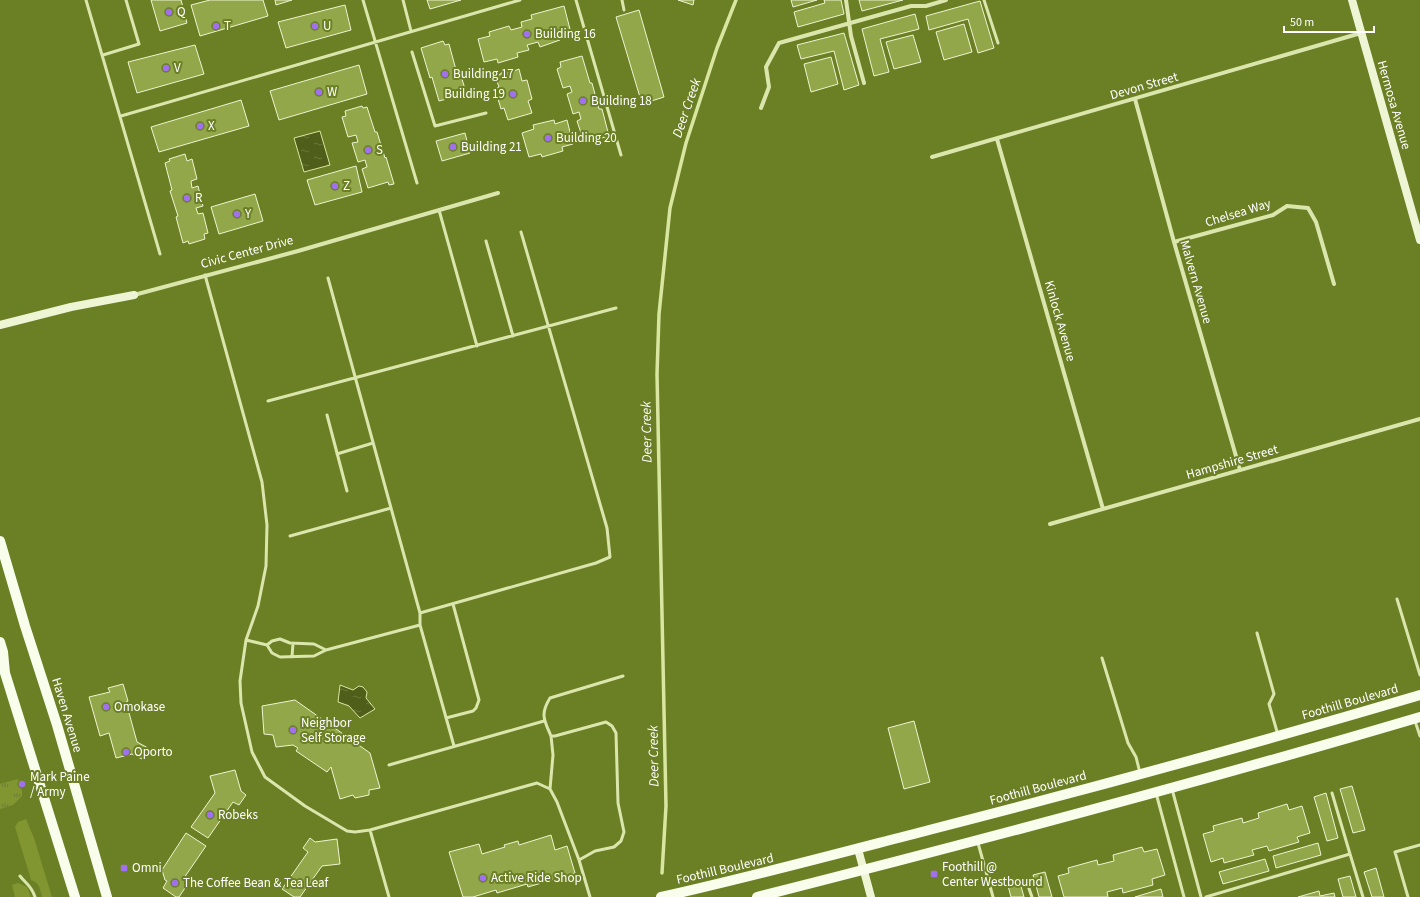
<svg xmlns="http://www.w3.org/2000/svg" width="1420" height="897" viewBox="0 0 1420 897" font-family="'Source Sans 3',sans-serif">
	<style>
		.grass { fill: url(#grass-tufts) }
		.garden { fill: #819630 }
		.water { fill: url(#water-ripples); stroke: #d8e6a0 }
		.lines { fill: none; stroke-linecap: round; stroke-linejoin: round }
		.stream { stroke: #d8e6a0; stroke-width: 3.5 }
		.building { fill: #92a64a; stroke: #edf5cf }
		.lane { stroke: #dae6ac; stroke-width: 3 }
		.street { stroke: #dae6ac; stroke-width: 4 }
		.secondary { stroke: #eef5d5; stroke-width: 8 }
		.primary { stroke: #f8fdec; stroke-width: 10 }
		.poi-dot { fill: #a070ef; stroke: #6b7f25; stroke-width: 1.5 }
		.labels { text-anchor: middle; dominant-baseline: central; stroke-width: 4; stroke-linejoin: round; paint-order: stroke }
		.poi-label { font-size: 13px; fill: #fff; stroke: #6b7f25; text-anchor: start }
		.street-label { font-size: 13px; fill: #fff; stroke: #6b7f25 }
		.water-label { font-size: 14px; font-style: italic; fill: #fff; stroke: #6b7f25 }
	</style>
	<defs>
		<pattern id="grass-tufts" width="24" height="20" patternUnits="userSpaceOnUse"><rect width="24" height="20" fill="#819630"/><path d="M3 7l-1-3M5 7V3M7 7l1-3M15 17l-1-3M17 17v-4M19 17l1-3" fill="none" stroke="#6e7c3a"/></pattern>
		<pattern id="water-ripples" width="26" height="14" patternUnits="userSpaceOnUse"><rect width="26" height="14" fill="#4f5f1a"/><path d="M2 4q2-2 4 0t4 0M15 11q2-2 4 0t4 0" fill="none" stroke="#69773c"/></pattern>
	</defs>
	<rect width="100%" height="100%" fill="#6b7f25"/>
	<!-- grass -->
	<path class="grass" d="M18,779L22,791V796L13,805L0,809V784Z"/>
	<!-- garden -->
	<path class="garden" d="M26,819L34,838L52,897H42C40,889 40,883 31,880L15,827L18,822Z
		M18,883L27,887L31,897H15L12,885Z"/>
	<!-- water -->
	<path class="water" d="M320,131L330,165L304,172L294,138Z
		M340,685L353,690L359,686L363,687L367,692L366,698L375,709L360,718L349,706L338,702Z"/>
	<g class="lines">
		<!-- stream -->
		<path class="stream" d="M662,873L666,806L657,374L659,314L670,208L686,143L717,48L736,0"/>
	</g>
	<!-- building -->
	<path class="building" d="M151,0H181L187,23L160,31Z
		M210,0H263L268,16L200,36L191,5Z
		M275,0H292L276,5Z
		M427,0H461L430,9Z
		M678,0H694L693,5Z
		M791,0H817L793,7Z
		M824,0H841L844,14L798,27L794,12L825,3Z
		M859,0H903L862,11Z
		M980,1L994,48L978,53L968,19L929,30L926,16Z
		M345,5L351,30L286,48L278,22Z
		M564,6L571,33L559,36L560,40L540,47L538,42L527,45L529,50L517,53L518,57L498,63L497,59L484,62L478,39L490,36L489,32L509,26L511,30L522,27L521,22L532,19L531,15Z
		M639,10L664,97L642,104L616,17Z
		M915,14L919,29L880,39L889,72L874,76L862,29Z
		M964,24L972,52L944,60L936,32Z
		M844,33L859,85L844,90L834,51L801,59L797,45Z
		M913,35L921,62L894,69L886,42Z
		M443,41L445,45L449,44L456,70L459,69L465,89L461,90L462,95L439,101L432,77L430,78L421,48Z
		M195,45L204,74L137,93L128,62Z
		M582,56L590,83H592L599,109H602L609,136L587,142L586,138L583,139L577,121L581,119L579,112L573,114L567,94L572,92L570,86L563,88L557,69L561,67L560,62Z
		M831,57L838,84L811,92L804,64Z
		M359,65L367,94L279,120L270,91Z
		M514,69V71L519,69L522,81L527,80L532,99L528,101L532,113L508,120L504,108L501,109L495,89L499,87L495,76L501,74V73Z
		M241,100L249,126L159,152L151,127Z
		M362,106L363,108L367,107L375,132H377L385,158L386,157L394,184L389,185L388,182L368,188L362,169L367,167L365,160L358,162L352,143L358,142L356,135L348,137L342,117L346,116L345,111Z
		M554,120L555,124L567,120L573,144L562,147L563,151L542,157L541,154L529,157L522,133L534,129L533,125Z
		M465,133L470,153L442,161L436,141Z
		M185,154L187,161L192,159L197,179L191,181L192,188L198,186L203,206L196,208L198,214L203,213L208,233L204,234L205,239L189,244L188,241L183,243L176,217L178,216L170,191L172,190L165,163L170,161L169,159Z
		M356,166L362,192L315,205L307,180Z
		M255,194L263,221L219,234L211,207Z
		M123,684L128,701L126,702L137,742L148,748L142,759L132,754L116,758L109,733L100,736L89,697L110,692L108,688Z
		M295,700L370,753L380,788L369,790V795L355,798L353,795L340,799L331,767L327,772L296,751L298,748L293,745L276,747L273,735L264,734L262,706Z
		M914,721L930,782L904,789L888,728Z
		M235,770L241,791L246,795L239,805L233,802L208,838L191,827L215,793L210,776Z
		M1352,786L1365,830L1353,833L1340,789Z
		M1326,793L1338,838L1327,841L1314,797Z
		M1287,804L1289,810L1302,806L1310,833L1297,837L1299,842L1269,851L1267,846L1252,850L1254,855L1224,863L1223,858L1211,862L1203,834L1214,831L1213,826L1242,818L1243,823L1259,818L1258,813Z
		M186,833L206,846L184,878L189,882L179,897H176L163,888L167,881L165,880L162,870Z
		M551,835L555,850L567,846L575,873L528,887L527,884L497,893L496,890L473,897H463L449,852L479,844L482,854L505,847L504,845L518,841L519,845Z
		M310,838L315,842L337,839L340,864L322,866L300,897H294L282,889L308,852L303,848Z
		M1318,843L1321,855L1276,868L1273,856Z
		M1142,847L1144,852L1157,849L1165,875L1152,879L1153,885L1123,893L1122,888L1107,892L1108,897H1064L1058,876L1069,873L1068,868L1097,860L1098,865L1114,861L1113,855Z
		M1265,859L1269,871L1223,884L1219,872Z
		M1376,868L1384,897H1372L1364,872Z
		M1045,872L1052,897H1039L1033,875Z
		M1350,876L1356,897H1343L1338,879Z
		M1019,879L1024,897H1011L1007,882Z
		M1161,889L1163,897H1135Z
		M1319,891L1320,896L1334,893L1335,897H1298Z"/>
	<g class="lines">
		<!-- lane -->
		<path class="lane" d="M86,0L160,254
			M363,0L417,183
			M403,0L411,31
			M576,0L621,155
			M622,0L624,10
			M984,0L998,43
			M412,52L435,126L486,113
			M103,55L139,44L126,0
			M121,116L520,0
			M439,210L477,346
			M486,241L513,336
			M205,275L262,482L267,525L266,566L258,606L246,640L240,681L241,703L252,752L265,777L305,806L347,831L355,832L370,830L537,783L550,789L557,802L579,860L590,897
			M328,278L391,508L420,613V625L454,746
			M268,401L616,308
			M327,415L347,491
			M337,454L373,443
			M290,536L391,508
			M1397,599L1420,675
			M420,613L596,563L610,557L607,528L521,232
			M1257,633L1274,694L1269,704L1278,735
			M246,640L267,645L272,653L280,657L314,656L326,650L420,625
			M267,645L272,641L280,639L290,643L314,644L326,650
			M292,657L293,643
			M1102,658L1128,743L1136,757L1140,773
			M446,718L473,711L476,708L479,700L453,604
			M1415,721L1420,736
			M389,765L544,721
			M550,789L553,755L551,736
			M1172,789L1201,897
			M1156,793L1184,897
			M1332,793L1350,854
			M370,830L389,897
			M978,843L993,897
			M579,860L595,851L614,847L621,841L624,832L618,803L616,733L612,726L606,722L555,736H551C544,720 540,714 550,698L623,676
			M20,876C27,885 31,885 35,897
			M1026,880L1032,897
			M1206,897L1350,854L1363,897
			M1408,897L1395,852L1420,845"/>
		<!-- street -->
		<path class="street" d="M846,0L851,36L864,83
			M1135,99L1174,242L1240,470
			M761,108L769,87L766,67L779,43L911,6H926L946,0
			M997,139L1103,509
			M932,157L1361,33
			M1174,242L1273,215L1287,206L1308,208L1316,222L1334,284
			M134,295L298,251L498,193
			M1050,524L1420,419"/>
		<!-- secondary -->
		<path class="secondary" d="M1352,0L1420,240
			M0,325L71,307L134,295
			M858,849L871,897"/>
		<!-- primary -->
		<path class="primary" d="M0,541L25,626L57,725L107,897
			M0,642L3,652L5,673L75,897
			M661,897C751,877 840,853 929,830C1093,788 1257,743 1420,695
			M757,897C979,841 1200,782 1420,717"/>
	</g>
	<!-- markers -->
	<g class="poi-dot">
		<circle cx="169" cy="12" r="4"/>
		<circle cx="216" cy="26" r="4"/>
		<circle cx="315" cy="26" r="4"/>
		<circle cx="527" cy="34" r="4"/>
		<circle cx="166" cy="68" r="4"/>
		<circle cx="445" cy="74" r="4"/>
		<circle cx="319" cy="92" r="4"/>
		<circle cx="513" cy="94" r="4"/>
		<circle cx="583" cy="101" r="4"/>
		<circle cx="200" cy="126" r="4"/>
		<circle cx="548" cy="138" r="4"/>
		<circle cx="453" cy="147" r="4"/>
		<circle cx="368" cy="150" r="4"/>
		<circle cx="335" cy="186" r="4"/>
		<circle cx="187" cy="198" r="4"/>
		<circle cx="237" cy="214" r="4"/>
		<circle cx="106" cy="707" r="4"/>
		<circle cx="293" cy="730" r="4"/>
		<circle cx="126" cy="752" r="4"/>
		<circle cx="22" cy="784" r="4"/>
		<circle cx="210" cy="815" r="4"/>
		<rect x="120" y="864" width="8" height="8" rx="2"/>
		<rect x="930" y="870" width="8" height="8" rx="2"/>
		<circle cx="483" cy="878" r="4"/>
		<circle cx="175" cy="883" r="4"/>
	</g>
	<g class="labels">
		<!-- poi labels -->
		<g class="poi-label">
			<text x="177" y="12">Q</text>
			<text x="224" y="26">T</text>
			<text x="323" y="26">U</text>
			<text x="535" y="34">Building 16</text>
			<text x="174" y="68">V</text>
			<text x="453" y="74">Building 17</text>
			<text x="327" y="92">W</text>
			<text x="505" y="94" text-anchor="end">Building 19</text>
			<text x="591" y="101">Building 18</text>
			<text x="208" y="126">X</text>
			<text x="556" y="138">Building 20</text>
			<text x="461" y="147">Building 21</text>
			<text x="376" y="150">S</text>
			<text x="343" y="186">Z</text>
			<text x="195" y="198">R</text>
			<text x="245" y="214">Y</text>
			<text x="114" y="707">Omokase</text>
			<text x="301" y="723">Neighbor<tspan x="301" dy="15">Self Storage</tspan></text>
			<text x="134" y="752">Oporto</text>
			<text x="30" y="777">Mark Paine<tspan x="30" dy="15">/ Army</tspan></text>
			<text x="218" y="815">Robeks</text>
			<text x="942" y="867">Foothill @<tspan x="942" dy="15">Center Westbound</tspan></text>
			<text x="132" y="868">Omni</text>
			<text x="491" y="878">Active Ride Shop</text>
			<text x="183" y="883">The Coffee Bean &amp; Tea Leaf</text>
		</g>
		<!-- street labels -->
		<g class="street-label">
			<text transform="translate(1144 86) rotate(-16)">Devon Street</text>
			<text transform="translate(1394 105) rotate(74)">Hermosa Avenue</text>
			<text transform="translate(1238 213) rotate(-17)">Chelsea Way</text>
			<text transform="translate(247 252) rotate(-15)">Civic Center Drive</text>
			<text transform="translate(1196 282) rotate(74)">Malvern Avenue</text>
			<text transform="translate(1060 321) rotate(74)">Kinlock Avenue</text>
			<text transform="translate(1232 462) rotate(-16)">Hampshire Street</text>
			<text transform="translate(1350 702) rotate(-16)">Foothill Boulevard</text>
			<text transform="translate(67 715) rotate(73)">Haven Avenue</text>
			<text transform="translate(1038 788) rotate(-15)">Foothill Boulevard</text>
			<text transform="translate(725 869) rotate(-13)">Foothill Boulevard</text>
		</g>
		<!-- water labels -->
		<g class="water-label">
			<text transform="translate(687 108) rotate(-71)">Deer Creek</text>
			<text transform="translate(647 432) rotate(-91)">Deer Creek</text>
			<text transform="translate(654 756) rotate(-91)">Deer Creek</text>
		</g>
	</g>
	<!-- scale -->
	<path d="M1284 26v6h90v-6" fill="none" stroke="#ffffff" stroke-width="2"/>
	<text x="1290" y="26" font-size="12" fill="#ffffff" stroke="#6b7f25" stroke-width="3" paint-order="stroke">50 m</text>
</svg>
